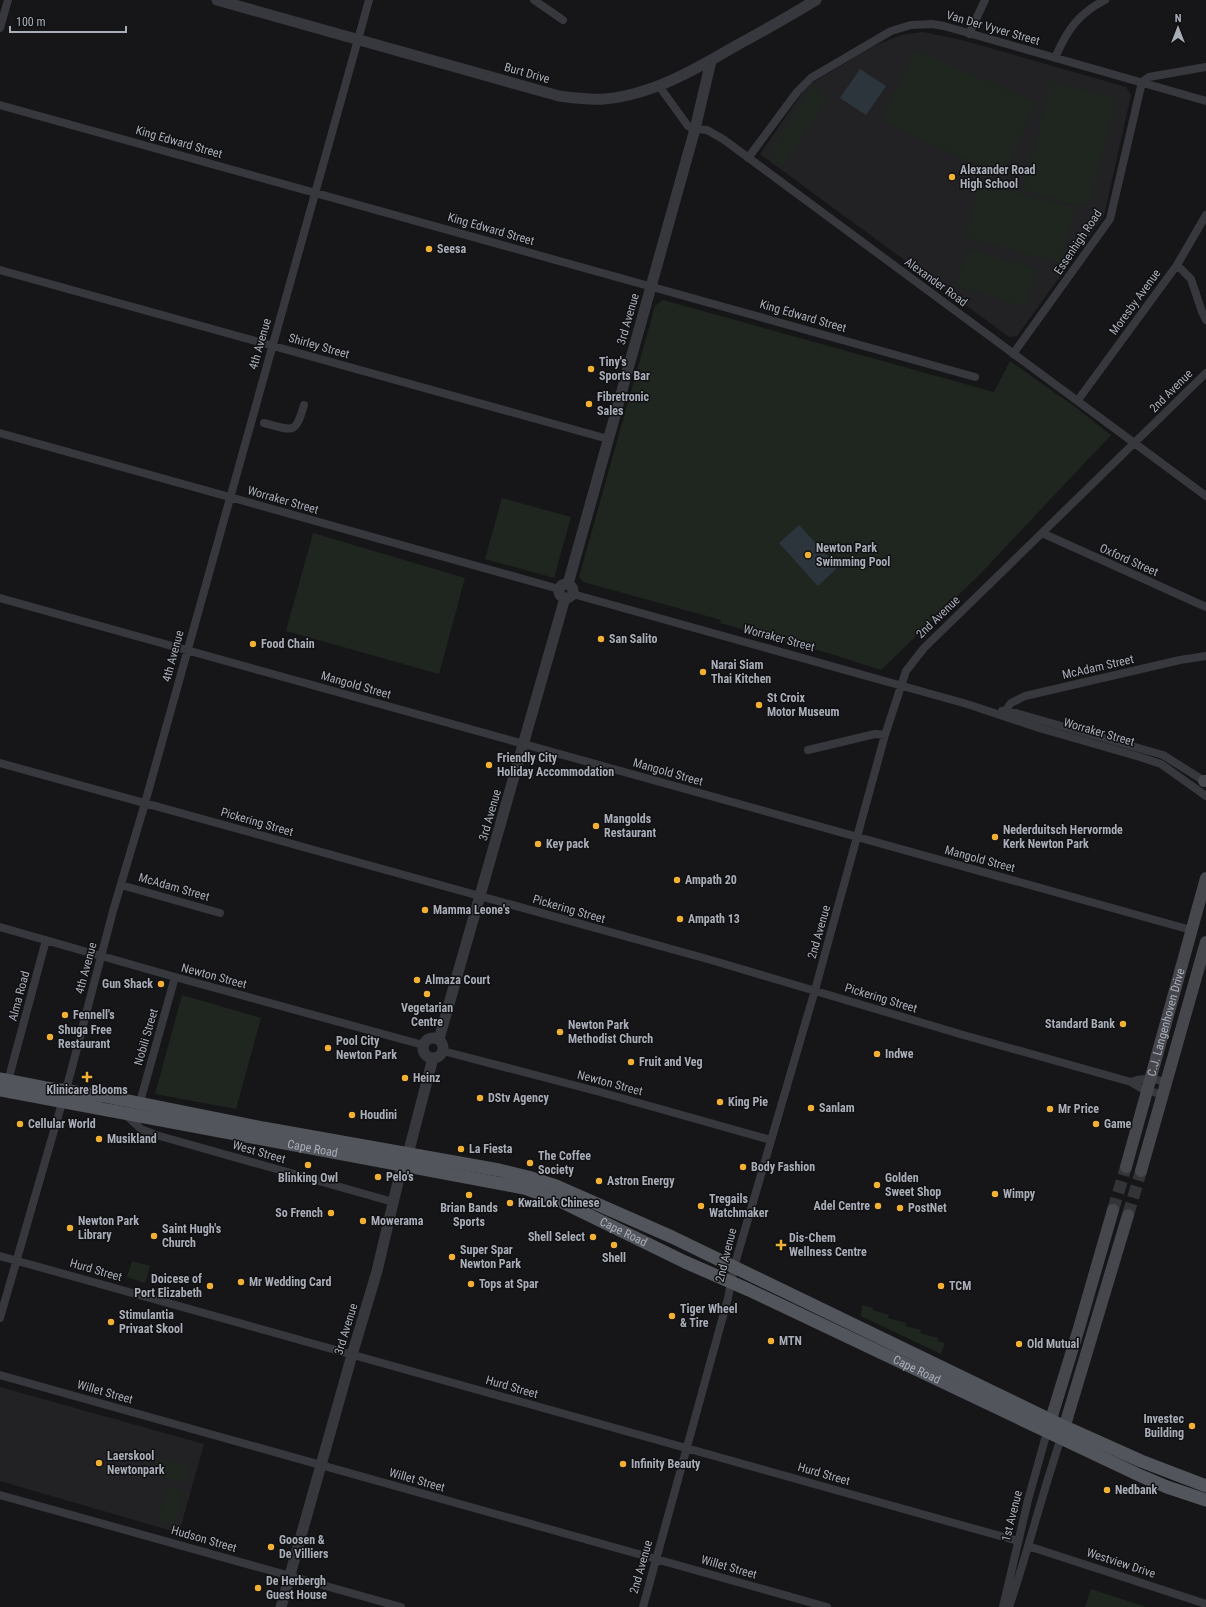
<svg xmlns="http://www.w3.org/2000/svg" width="1206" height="1607" viewBox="0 0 1206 1607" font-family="'Roboto Condensed',sans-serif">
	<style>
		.built { fill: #222225 }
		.green { fill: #1e261f }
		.water { fill: #2c353c }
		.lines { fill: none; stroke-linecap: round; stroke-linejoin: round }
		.secondary-tunnel { stroke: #333438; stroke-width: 12; stroke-dasharray: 12 6; stroke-linecap: butt }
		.minor { stroke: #37383d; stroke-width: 8 }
		.tertiary { stroke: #37383d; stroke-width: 11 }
		.secondary { stroke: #45474d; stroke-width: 12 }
		.primary { stroke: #53555c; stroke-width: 13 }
		.poi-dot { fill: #f2b134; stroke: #111113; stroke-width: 1.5 }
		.labels { text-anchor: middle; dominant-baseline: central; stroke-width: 3; stroke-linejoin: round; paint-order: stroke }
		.street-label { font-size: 12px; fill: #a8adb8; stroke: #111113 }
		.poi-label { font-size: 12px; font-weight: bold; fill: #a8adb8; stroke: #111113; text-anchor: start }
	</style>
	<rect width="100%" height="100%" fill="#161618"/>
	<!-- built -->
	<path class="built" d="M923,32L962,40L1126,87L1131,95L1104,216L1017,336L1009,337L760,154L807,86L874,46L901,35Z
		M0,1387L204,1444L179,1533L0,1481Z"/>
	<!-- green -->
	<path class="green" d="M915,49L1036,103L1003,176L882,121Z
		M1051,81L1117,99L1088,208L1023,190Z
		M814,83L829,97L783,167L768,153Z
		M979,183L1075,208L1060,263L965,237Z
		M968,248L1037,269L1025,307L956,286Z
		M663,300L994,392L1010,361L1074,406L1111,435L981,573L881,670L831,654L720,623L721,620L583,582L579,577L655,306Z
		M502,498L571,517L554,578L485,559Z
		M313,533L465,578L439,674L286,631Z
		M182,995L261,1018L236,1109L155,1094Z
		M132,1261L150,1266L145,1283L127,1277Z
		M862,1305L873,1308V1310L889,1315L888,1318L906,1323L905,1326L921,1330L920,1333L938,1338L937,1341L945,1343L941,1354L861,1316Z
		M156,1457L190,1466L185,1483L151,1474Z
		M167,1487L184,1492L174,1526L158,1521Z
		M1091,1589L1146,1607H1085Z"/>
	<!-- water -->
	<path class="water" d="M860,69L886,86L866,115L840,98Z
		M799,525L838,567L818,586L779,543Z"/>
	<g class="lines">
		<!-- secondary-tunnel -->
		<path class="secondary-tunnel" d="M1113,1210L1126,1167
			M1128,1215L1141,1171"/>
		<!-- minor -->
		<path class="minor" d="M534,0L563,20
			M0,28L8,0
			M969,34L985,0
			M1055,58C1067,30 1078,14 1105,0
			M659,86L688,126L695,129L707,130L723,139L1206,496
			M0,105L975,377
			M748,158L797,92L811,78L891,31L911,25L932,24L944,26L1206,101
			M1177,265L1191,279L1202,312L1206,320
			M0,270L608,439
			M1013,354L1110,219L1142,82L1149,77L1206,67
			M1078,400L1177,265L1206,215
			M264,423C293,430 295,436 304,405
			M0,433L559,589
			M1042,533L1206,607
			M573,594L967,704L1039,728L1140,757L1161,764L1206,796
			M0,598L1191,930
			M1002,711L1016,713L1163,755L1206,782
			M1003,714L1011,703L1025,696L1180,660L1206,656
			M808,750L875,734L885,735
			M0,763L711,960L960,1034L1131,1082L1141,1088L1163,1095
			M121,885L220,913
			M0,927L175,977L423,1045
			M443,1051L600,1092L771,1140
			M8,1081L46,940
			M1131,1082C1143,1077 1154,1079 1166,1082
			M140,1102L175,977
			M126,1115L141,1129L156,1135L393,1202
			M0,1256L1018,1541
			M0,1318L70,1075L113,911L145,803L369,0
			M0,1375L827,1607
			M0,1495L401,1607
			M1028,1546L1206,1604
			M643,1607L728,1298L734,1267L815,990L885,735L906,671L924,648L1206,373
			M1003,1607L1028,1500L1047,1432
			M1009,1607C1028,1551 1042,1494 1061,1438"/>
		<!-- tertiary -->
		<path class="tertiary" d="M217,0L559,96C574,98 589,100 604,99C653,95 698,68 739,44C765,30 791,15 816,0
			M559 591a7 7 0 1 1 14 0a7 7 0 1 1-14 0Z
			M568,584L695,129L711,61
			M423 1048a10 10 0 1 1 20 0a10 10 0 1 1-20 0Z
			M439,1039L565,598
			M281,1607L352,1355L377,1271L402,1165L408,1154L433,1058"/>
		<!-- secondary -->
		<g class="secondary">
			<path d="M1204,781H1206"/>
			<path id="s1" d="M1126,1167L1206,878"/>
			<path d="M1141,1171L1206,942"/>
			<path d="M1048,1429L1079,1328L1113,1210"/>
			<path d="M1062,1435L1128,1215"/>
		</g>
		<!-- primary -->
		<g class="primary">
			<path d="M0,1079L46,1088L104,1096L263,1128L499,1170L528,1177L556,1186L672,1237L1065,1427L1141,1461L1206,1486"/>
			<path id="s2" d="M0,1090L524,1188L560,1201L685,1262L749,1290L1141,1476L1167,1487L1206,1500"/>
		</g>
	</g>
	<!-- markers -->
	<g class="poi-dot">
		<circle cx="952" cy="177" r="4"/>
		<circle cx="429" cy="249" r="4"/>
		<circle cx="591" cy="369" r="4"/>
		<circle cx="589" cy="404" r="4"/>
		<circle cx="808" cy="555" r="4"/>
		<circle cx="601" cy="639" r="4"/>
		<circle cx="253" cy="644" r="4"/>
		<circle cx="703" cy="672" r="4"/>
		<circle cx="759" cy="705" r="4"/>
		<circle cx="489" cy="765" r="4"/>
		<circle cx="596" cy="826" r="4"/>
		<circle cx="995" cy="837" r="4"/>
		<circle cx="538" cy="844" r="4"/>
		<circle cx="677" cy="880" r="4"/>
		<circle cx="425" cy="910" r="4"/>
		<circle cx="680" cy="919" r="4"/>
		<circle cx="417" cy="980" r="4"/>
		<circle cx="161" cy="984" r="4"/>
		<circle cx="427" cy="994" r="4"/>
		<circle cx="65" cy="1015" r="4"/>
		<circle cx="1123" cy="1024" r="4"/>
		<circle cx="560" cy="1032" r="4"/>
		<circle cx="50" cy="1037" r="4"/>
		<circle cx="328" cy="1048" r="4"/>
		<circle cx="877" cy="1054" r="4"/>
		<circle cx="631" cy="1062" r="4"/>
		<path d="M85 1071h4v4h4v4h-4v4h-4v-4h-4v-4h4z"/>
		<circle cx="405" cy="1078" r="4"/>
		<circle cx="480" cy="1098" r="4"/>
		<circle cx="720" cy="1102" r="4"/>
		<circle cx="811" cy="1108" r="4"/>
		<circle cx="1050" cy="1109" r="4"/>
		<circle cx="352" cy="1115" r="4"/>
		<circle cx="20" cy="1124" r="4"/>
		<circle cx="1096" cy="1124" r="4"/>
		<circle cx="99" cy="1139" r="4"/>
		<circle cx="461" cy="1149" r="4"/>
		<circle cx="530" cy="1163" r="4"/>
		<circle cx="308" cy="1165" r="4"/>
		<circle cx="743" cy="1167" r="4"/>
		<circle cx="378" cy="1177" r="4"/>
		<circle cx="599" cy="1181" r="4"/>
		<circle cx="877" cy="1185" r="4"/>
		<circle cx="995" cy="1194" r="4"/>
		<circle cx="469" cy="1195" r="4"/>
		<circle cx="510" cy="1203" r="4"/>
		<circle cx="701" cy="1206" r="4"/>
		<circle cx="878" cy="1206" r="4"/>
		<circle cx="900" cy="1208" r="4"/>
		<circle cx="331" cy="1213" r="4"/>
		<circle cx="363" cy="1221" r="4"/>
		<circle cx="70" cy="1228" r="4"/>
		<circle cx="154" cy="1236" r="4"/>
		<circle cx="593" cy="1237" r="4"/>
		<circle cx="614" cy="1245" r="4"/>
		<path d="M779 1239h4v4h4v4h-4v4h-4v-4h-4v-4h4z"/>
		<circle cx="452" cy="1257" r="4"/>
		<circle cx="241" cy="1282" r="4"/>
		<circle cx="471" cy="1284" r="4"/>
		<circle cx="210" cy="1286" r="4"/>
		<circle cx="941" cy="1286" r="4"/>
		<circle cx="672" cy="1316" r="4"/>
		<circle cx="111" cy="1322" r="4"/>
		<circle cx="771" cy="1341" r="4"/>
		<circle cx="1019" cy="1344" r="4"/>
		<circle cx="1192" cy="1426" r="4"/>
		<circle cx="99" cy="1463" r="4"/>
		<circle cx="623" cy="1464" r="4"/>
		<circle cx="1107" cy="1490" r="4"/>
		<circle cx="271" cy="1547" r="4"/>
		<circle cx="258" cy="1588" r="4"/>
	</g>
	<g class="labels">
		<!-- street labels -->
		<g class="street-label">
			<text transform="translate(993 28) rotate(16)">Van Der Vyver Street</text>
			<text transform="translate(527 73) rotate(16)">Burt Drive</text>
			<text transform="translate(179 142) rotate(16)">King Edward Street</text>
			<text transform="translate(491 229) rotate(16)">King Edward Street</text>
			<text transform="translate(1078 242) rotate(-56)">Essenhigh Road</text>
			<text transform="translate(936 282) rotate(36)">Alexander Road</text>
			<text transform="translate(1135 302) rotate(-54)">Moresby Avenue</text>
			<text transform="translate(803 316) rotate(16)">King Edward Street</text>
			<text transform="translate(628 319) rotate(-74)">3rd Avenue</text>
			<text transform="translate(260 344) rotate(-74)">4th Avenue</text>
			<text transform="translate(319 346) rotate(16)">Shirley Street</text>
			<text transform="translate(1171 391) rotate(-45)">2nd Avenue</text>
			<text transform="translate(283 500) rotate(16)">Worraker Street</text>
			<text transform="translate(1129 560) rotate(24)">Oxford Street</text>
			<text transform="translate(938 617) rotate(-44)">2nd Avenue</text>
			<text transform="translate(779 638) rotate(15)">Worraker Street</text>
			<text transform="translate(173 656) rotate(-75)">4th Avenue</text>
			<text transform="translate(1098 667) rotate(-13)">McAdam Street</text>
			<text transform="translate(356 685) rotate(16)">Mangold Street</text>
			<text transform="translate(1099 732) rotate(16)">Worraker Street</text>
			<text transform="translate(668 772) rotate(16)">Mangold Street</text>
			<text transform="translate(490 815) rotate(-74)">3rd Avenue</text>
			<text transform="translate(257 822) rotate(16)">Pickering Street</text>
			<text transform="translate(980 859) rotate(15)">Mangold Street</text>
			<text transform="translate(174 887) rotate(16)">McAdam Street</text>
			<text transform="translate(569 909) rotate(16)">Pickering Street</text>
			<text transform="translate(819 932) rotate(-74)">2nd Avenue</text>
			<text transform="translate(86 968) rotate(-75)">4th Avenue</text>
			<text transform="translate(214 976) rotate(15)">Newton Street</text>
			<text transform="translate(19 996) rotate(-75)">Alma Road</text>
			<text transform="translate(881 998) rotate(17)">Pickering Street</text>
			<text stroke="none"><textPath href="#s1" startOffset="150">C.J. Langenhoven Drive</textPath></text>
			<text transform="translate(146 1037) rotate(-74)">Nobili Street</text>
			<text transform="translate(610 1083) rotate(15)">Newton Street</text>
			<text stroke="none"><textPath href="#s2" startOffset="318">Cape Road</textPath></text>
			<text transform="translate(259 1152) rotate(16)">West Street</text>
			<text stroke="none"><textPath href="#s2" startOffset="642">Cape Road</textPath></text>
			<text transform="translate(726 1255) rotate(-76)">2nd Avenue</text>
			<text transform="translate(96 1270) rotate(16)">Hurd Street</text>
			<text transform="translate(346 1329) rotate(-73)">3rd Avenue</text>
			<text stroke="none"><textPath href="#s2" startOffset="966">Cape Road</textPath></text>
			<text transform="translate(512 1387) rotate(16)">Hurd Street</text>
			<text transform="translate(105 1392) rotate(16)">Willet Street</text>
			<text transform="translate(824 1474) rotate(16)">Hurd Street</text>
			<text transform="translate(417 1480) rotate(16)">Willet Street</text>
			<text transform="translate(1012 1516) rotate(-76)">1st Avenue</text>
			<text transform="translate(204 1539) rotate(16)">Hudson Street</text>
			<text transform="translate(1121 1563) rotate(18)">Westview Drive</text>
			<text transform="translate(641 1567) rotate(-74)">2nd Avenue</text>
			<text transform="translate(729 1567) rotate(16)">Willet Street</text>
		</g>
		<!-- poi labels -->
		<g class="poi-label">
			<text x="960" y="170">Alexander Road<tspan x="960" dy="14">High School</tspan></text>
			<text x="437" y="249">Seesa</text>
			<text x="599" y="362">Tiny's<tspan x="599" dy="14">Sports Bar</tspan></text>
			<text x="597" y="397">Fibretronic<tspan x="597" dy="14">Sales</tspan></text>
			<text x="816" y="548">Newton Park<tspan x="816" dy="14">Swimming Pool</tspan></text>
			<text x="609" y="639">San Salito</text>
			<text x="261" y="644">Food Chain</text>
			<text x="711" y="665">Narai Siam<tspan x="711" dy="14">Thai Kitchen</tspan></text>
			<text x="767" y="698">St Croix<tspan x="767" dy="14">Motor Museum</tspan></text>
			<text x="497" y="758">Friendly City<tspan x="497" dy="14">Holiday Accommodation</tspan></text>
			<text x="604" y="819">Mangolds<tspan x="604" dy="14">Restaurant</tspan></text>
			<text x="1003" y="830">Nederduitsch Hervormde<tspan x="1003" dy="14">Kerk Newton Park</tspan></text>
			<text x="546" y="844">Key pack</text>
			<text x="685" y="880">Ampath 20</text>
			<text x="433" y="910">Mamma Leone's</text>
			<text x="688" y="919">Ampath 13</text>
			<text x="425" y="980">Almaza Court</text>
			<text x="153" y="984" text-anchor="end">Gun Shack</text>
			<text x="427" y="1008" text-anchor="middle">Vegetarian<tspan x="427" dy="14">Centre</tspan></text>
			<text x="73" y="1015">Fennell's</text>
			<text x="1115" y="1024" text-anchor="end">Standard Bank</text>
			<text x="568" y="1025">Newton Park<tspan x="568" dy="14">Methodist Church</tspan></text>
			<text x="58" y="1030">Shuga Free<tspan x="58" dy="14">Restaurant</tspan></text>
			<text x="336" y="1041">Pool City<tspan x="336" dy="14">Newton Park</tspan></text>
			<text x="885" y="1054">Indwe</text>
			<text x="639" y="1062">Fruit and Veg</text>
			<text x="413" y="1078">Heinz</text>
			<text x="87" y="1090" text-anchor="middle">Klinicare Blooms</text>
			<text x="488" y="1098">DStv Agency</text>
			<text x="728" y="1102">King Pie</text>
			<text x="819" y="1108">Sanlam</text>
			<text x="1058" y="1109">Mr Price</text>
			<text x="360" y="1115">Houdini</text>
			<text x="28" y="1124">Cellular World</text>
			<text x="1104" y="1124">Game</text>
			<text x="107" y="1139">Musikland</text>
			<text x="469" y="1149">La Fiesta</text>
			<text x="538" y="1156">The Coffee<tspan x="538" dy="14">Society</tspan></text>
			<text x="751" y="1167">Body Fashion</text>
			<text x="386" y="1177">Pelo's</text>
			<text x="308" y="1178" text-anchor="middle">Blinking Owl</text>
			<text x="885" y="1178">Golden<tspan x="885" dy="14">Sweet Shop</tspan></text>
			<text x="607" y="1181">Astron Energy</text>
			<text x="1003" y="1194">Wimpy</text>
			<text x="709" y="1199">Tregails<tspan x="709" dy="14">Watchmaker</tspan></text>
			<text x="518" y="1203">KwaiLok Chinese</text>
			<text x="870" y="1206" text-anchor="end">Adel Centre</text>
			<text x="469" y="1208" text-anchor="middle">Brian Bands<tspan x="469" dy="14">Sports</tspan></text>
			<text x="908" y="1208">PostNet</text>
			<text x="323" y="1213" text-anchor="end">So French</text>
			<text x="78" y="1221">Newton Park<tspan x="78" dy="14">Library</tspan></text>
			<text x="371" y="1221">Mowerama</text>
			<text x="162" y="1229">Saint Hugh's<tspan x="162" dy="14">Church</tspan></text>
			<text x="585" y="1237" text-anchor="end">Shell Select</text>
			<text x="789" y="1238">Dis-Chem<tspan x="789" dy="14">Wellness Centre</tspan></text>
			<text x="460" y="1250">Super Spar<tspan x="460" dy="14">Newton Park</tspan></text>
			<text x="614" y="1258" text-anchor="middle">Shell</text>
			<text x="202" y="1279" text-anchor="end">Doicese of<tspan x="202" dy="14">Port Elizabeth</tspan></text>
			<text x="249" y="1282">Mr Wedding Card</text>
			<text x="479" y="1284">Tops at Spar</text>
			<text x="949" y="1286">TCM</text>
			<text x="680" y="1309">Tiger Wheel<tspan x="680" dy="14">&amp; Tire</tspan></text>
			<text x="119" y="1315">Stimulantia<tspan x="119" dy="14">Privaat Skool</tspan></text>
			<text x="779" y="1341">MTN</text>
			<text x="1027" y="1344">Old Mutual</text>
			<text x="1184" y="1419" text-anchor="end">Investec<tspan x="1184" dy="14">Building</tspan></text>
			<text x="107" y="1456">Laerskool<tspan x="107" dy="14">Newtonpark</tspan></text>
			<text x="631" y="1464">Infinity Beauty</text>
			<text x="1115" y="1490">Nedbank</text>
			<text x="279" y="1540">Goosen &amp;<tspan x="279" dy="14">De Villiers</tspan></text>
			<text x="266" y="1581">De Herbergh<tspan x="266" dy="14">Guest House</tspan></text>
		</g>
	</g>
	<!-- north arrow -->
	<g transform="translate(1178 28)" stroke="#111113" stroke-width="3" paint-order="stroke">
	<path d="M0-3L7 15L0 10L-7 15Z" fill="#a8adb8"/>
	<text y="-6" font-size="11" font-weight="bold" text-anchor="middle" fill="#a8adb8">N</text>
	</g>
	<!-- scale -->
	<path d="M10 26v6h116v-6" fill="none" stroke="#a8adb8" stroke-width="2"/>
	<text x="16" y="26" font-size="12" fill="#a8adb8" stroke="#111113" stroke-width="3" paint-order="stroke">100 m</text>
</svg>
